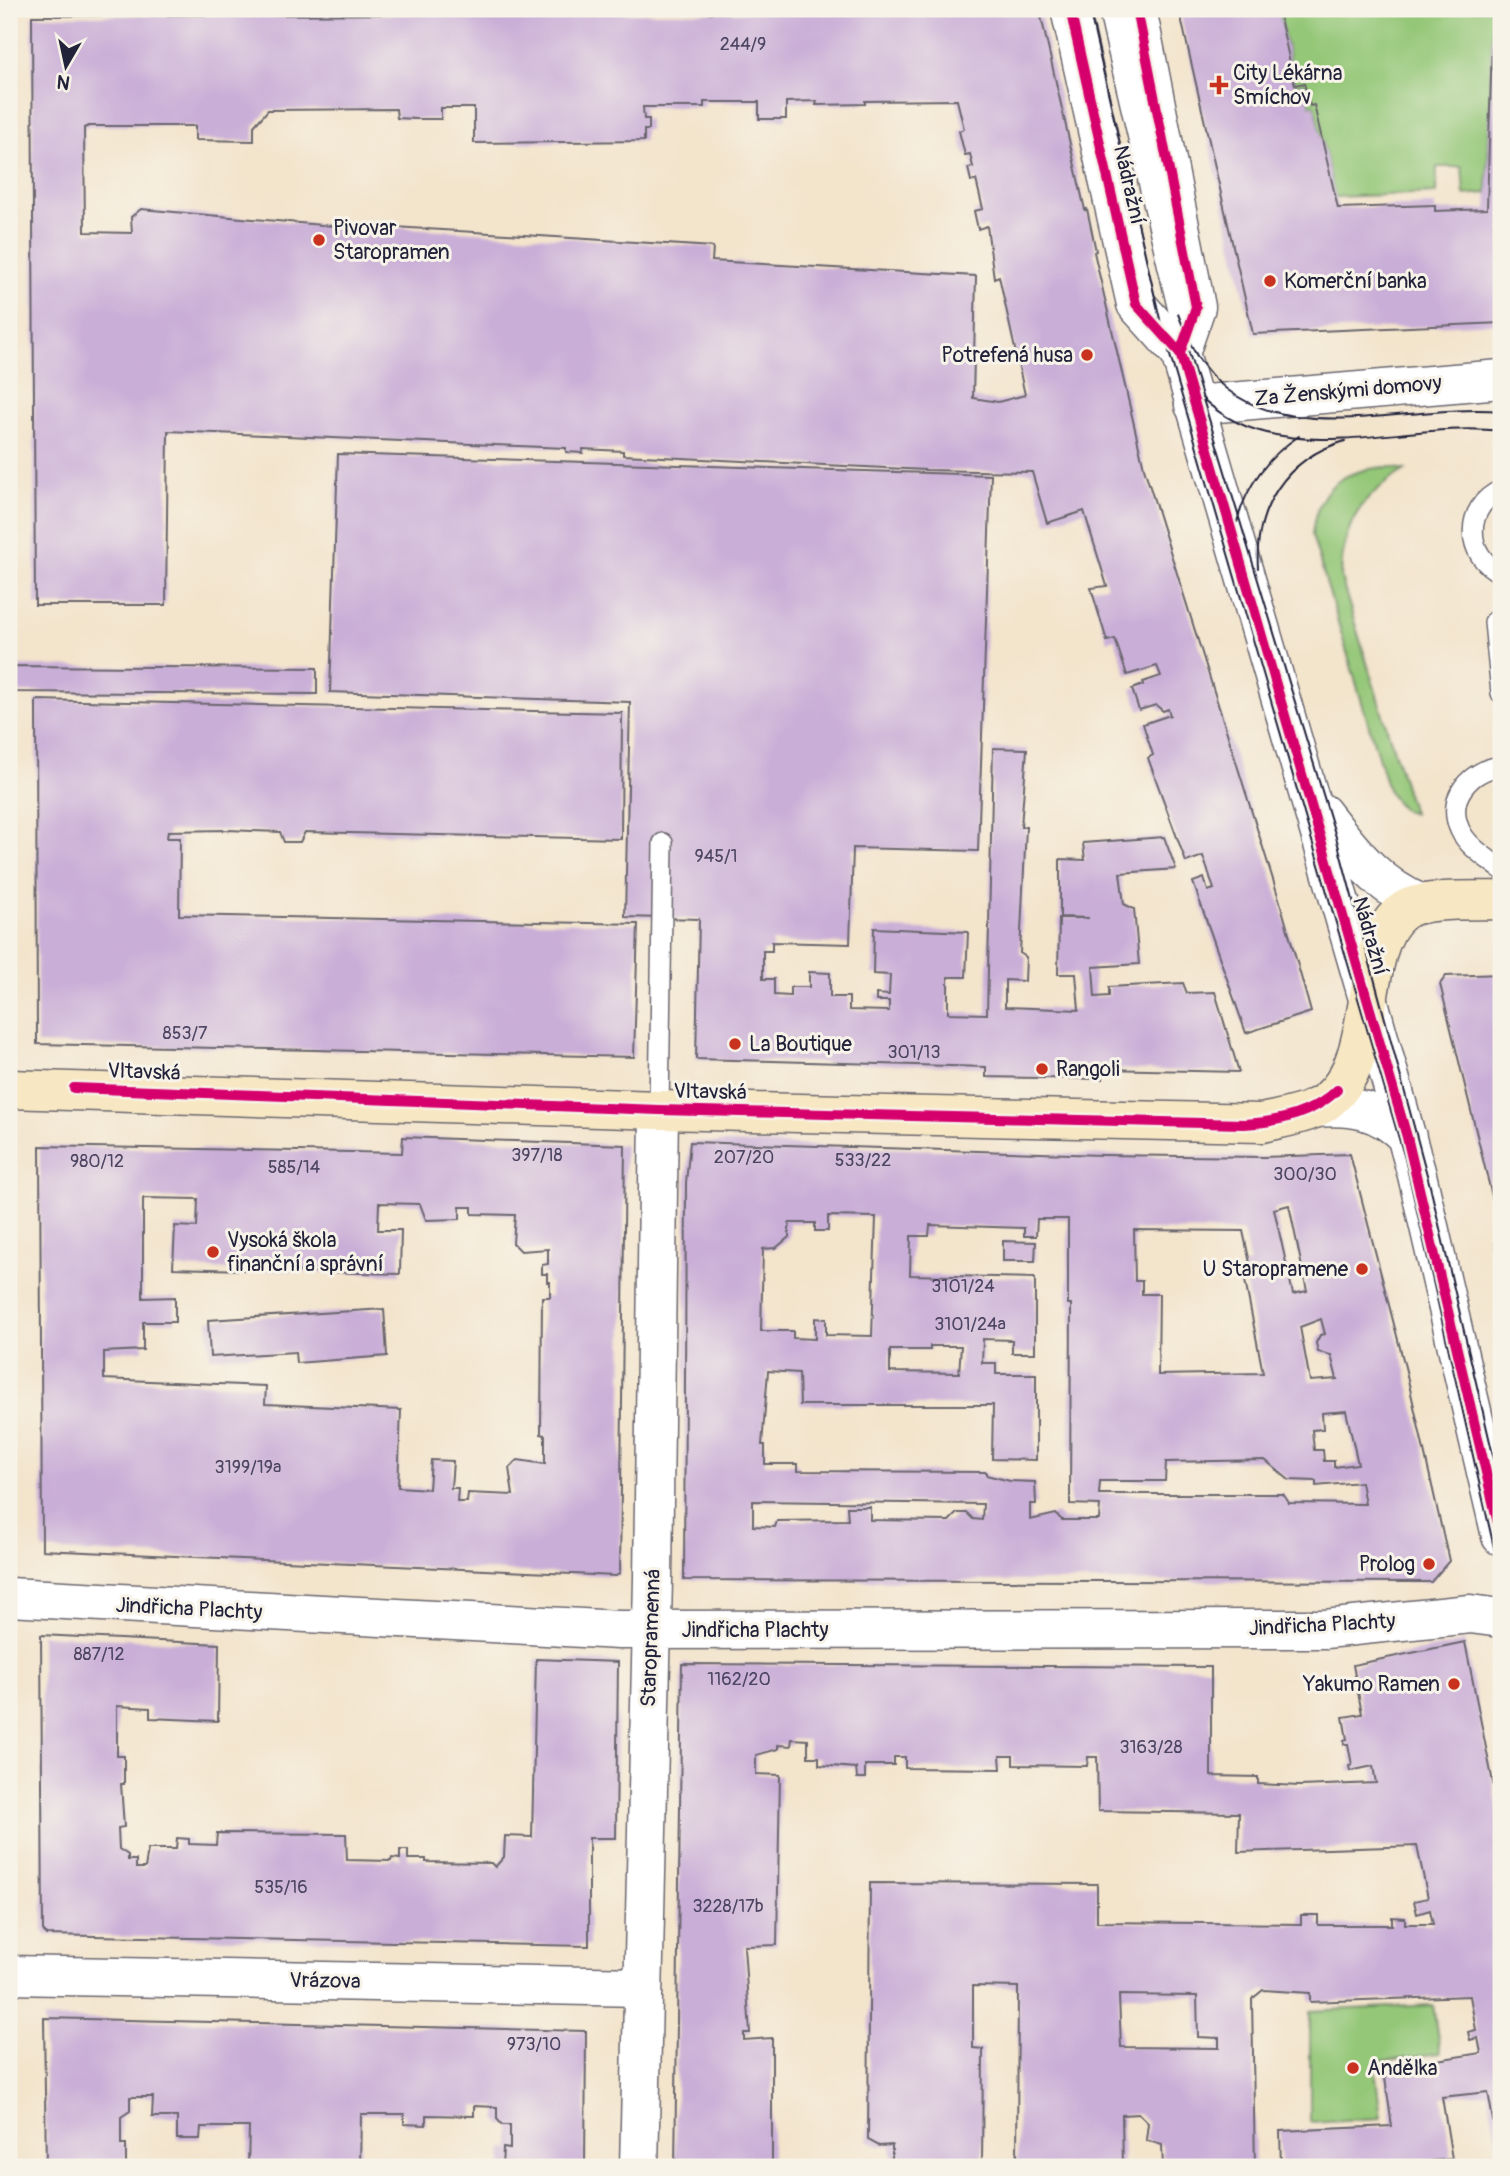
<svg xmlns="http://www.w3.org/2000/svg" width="1510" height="2176" viewBox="0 0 1510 2176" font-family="Pangolin,sans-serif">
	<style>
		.green { fill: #94c778; stroke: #5b745a; stroke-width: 2 }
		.building { fill: #c9aed7; fill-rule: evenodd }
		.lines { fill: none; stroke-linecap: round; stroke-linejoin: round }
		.service-casing { stroke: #6b666e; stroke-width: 22 }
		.minor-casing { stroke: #6b666e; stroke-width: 41 }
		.tertiary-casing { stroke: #6b666e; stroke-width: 41 }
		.secondary-casing { stroke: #6b666e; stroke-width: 41 }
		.service { stroke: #fff; stroke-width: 19 }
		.minor { stroke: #fff; stroke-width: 38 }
		.tertiary { stroke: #fff; stroke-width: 38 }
		.secondary { stroke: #f7e8c3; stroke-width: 38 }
		.tram { stroke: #22223b; stroke-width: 2 }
		.cycleway-casing { stroke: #f7f3e8; stroke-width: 15 }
		.cycleway { stroke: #d6006c; stroke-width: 10 }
		.poi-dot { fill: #c8321e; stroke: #f7f3e8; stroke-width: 2.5 }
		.labels { text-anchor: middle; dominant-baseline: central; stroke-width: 6; stroke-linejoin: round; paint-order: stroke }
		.number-label { font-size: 18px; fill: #4c4562 }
		.poi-label { font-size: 21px; fill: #22223b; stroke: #f7f3e8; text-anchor: start }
		.street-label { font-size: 21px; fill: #22223b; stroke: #f7f3e8 }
	</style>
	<rect width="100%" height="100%" fill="#f7f3e8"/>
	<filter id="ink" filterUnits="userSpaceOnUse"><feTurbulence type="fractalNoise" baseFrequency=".0143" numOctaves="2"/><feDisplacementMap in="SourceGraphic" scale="14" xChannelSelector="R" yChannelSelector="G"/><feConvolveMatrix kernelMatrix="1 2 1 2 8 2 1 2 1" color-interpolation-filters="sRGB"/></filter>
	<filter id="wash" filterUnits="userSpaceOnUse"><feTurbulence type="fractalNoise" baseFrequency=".00686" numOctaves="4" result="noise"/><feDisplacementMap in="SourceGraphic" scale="28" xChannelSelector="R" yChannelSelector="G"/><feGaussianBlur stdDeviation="1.57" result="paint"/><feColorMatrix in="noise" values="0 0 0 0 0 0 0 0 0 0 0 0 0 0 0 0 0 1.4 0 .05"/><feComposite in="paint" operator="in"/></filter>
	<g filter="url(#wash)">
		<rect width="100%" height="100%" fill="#f3e4cc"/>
		<!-- green -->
		<path class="green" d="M1278,9H1493L1487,193L1464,195L1462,167H1437L1436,193L1335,197L1314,105L1310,106L1304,83L1295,85Z
			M1389,467L1405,470C1360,497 1342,524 1341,578L1413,813L1403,810L1389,793L1312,535C1317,487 1342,469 1389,467Z
			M1433,2005L1440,2053L1381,2061L1375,2068L1381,2118L1310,2122V2011Z"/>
		<g id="blocks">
			<!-- building -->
			<path class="building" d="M1179,9H1278L1295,85L1304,83L1310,106L1314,105L1338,208L1435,205V211L1487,209L1493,9H1501V323L1253,334Z
				M815,12H1040L1085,210L1087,209L1096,251L1094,252L1144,468L1280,902L1311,1012L1246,1033L1193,882L1204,878L1208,891L1214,889L1203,856L1186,862L1148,758L1153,755L1143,724L1170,715L1168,709L1163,711L1156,705L1139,710L1132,689L1143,685V682L1161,676L1157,666L1127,675L1115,639L1107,641L1091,588L1107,586L1084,511L1047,523L1032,472L926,470L623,455V451L583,449V453L566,452V448L168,431L166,605H35L32,16ZM957,100L964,129L959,131L965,155L970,154L973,167L968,168L971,181L976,180L983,209L974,211L978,229L987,226L994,278L999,276L1025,395L998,402L973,398L976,276L712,261L713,247L379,226L378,230L141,209L131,217L132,233L85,232L84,128L89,126H195V140L254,141V126L268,110L396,109L397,118L415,119H441V108H474V143L644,141V130H649V119H644L643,107H704V102H759V119H786V102L817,101L816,105L865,104V101Z
				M338,454L991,475L978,851L853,848L850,944L772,942V951H763V979H774V995L790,996V987H809V972L830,973V997H849V1010L889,1011V1001H876V994L889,995L890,975L873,974L874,928L968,932L966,977H948V1013L987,1014L993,748L1027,749L1021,827H1026L1020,953L1026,957L1025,981L1005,980V1007L1079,1010L1076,974H1058L1059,918H1089L1060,917V859L1085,860L1083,843L1164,837L1176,869L1120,873L1124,904L1134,909L1139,964L1093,967L1095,997L1109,996V987L1183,983L1187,993L1215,992L1239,1072L1102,1069L1103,1079L986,1077V1067L696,1059L699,919L625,917L630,702L330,692Z
				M9,666L317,668V694L9,692Z
				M36,700L622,713L621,839L305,832L300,842H284L280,832L228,830L168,831L167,838H180L179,915L638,924L634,1057L37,1044Z
				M1501,974V1229H1500L1440,984L1446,976Z
				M403,1137L625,1145L620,1573L616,1576L42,1550L40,1146L402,1153ZM143,1198L198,1199L197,1227L175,1226L173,1268L400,1274L401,1230H378L379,1203L420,1204L426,1220L460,1219V1207H472V1214L515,1215L513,1243L521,1251L548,1249V1264L542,1265V1274H547V1282H550V1297H542L541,1434L545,1435V1464L518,1460L509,1468L513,1495L468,1493L467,1502H457L458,1488H451L453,1461L431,1460L429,1489L398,1487L401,1410L265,1404L266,1386L104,1379V1352L143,1350V1322H175V1297L143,1298Z
				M690,1142L1102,1155L1263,1157L1350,1154L1406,1371L1449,1561L1431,1582L684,1580L686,1183ZM1289,1205L1307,1291L1293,1294L1274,1209ZM828,1216L876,1217L872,1336L826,1335V1319L815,1318V1339L793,1338V1331H761L763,1249L776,1248L789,1237V1223H815V1231H828ZM1037,1219H1068V1304H1071L1070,1504L1100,1505L1099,1520H1062L1056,1514L1030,1520V1504H1036L1035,1482L1010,1481L986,1475V1472L798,1471V1464H765V1445H762L768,1371L799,1373L800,1405H993L992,1459L1036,1460V1374H996V1363H982L983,1339L1012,1340V1353H1035V1278L910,1275L911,1236H929L930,1225L1024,1228V1236H1036ZM1134,1230L1243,1231L1250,1263L1242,1265L1263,1373L1158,1375L1159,1294H1142V1281H1135ZM1321,1319L1325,1334L1320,1335L1316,1343L1318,1352L1331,1355L1337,1379L1310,1381L1300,1327ZM930,1346H961L959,1373L890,1372V1350H930ZM1346,1411L1358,1464L1334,1467V1461H1324L1323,1450H1314L1312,1430L1323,1429L1322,1413ZM1265,1460L1289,1480L1316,1481V1486L1361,1482L1365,1504L1289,1503L1283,1494H1099L1100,1481H1165L1166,1462ZM753,1501L983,1504L982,1520L973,1519L967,1513H957L949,1521L870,1520V1507H847L848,1520L777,1521L775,1527L753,1526Z
				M1003,1241L1036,1242L1035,1261H1003Z
				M1501,1242V1266H1500L1495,1243Z
				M384,1309L387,1356L296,1363L295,1352L210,1357L208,1320Z
				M41,1635L219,1644L218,1721L150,1718V1708L117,1706V1756H124V1784H121L124,1827L118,1828L119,1849L128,1855V1860H136V1868H145L148,1849H176L177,1838L189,1839V1844L216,1845L217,1833L346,1834L347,1860L391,1861L392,1858L400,1859V1850H408V1859H426V1862L491,1863L495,1867L504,1857L505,1836L532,1837L536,1659L618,1662L616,1838H589V1946L46,1935L43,1930Z
				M1465,1642L1501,1823V2165H1497L1494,2149L1498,2148L1488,2092L1442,2097L1452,2159L1421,2162L1422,2167H1281L1280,2131L1392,2126L1384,2071L1387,2068L1481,2053L1478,2038L1470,2040L1468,2032L1476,2030L1470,1996L1310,2002V1993L1263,1990L1252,1999L1255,2167H1163L1162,2145L1146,2140L1148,2123L1139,2114L1122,2115L1123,2167H1017L1018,1987L973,1986V2048L983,2049L982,2167H892V2145L879,2146L868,2140L870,1883L1097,1884V1922L1301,1924V1915H1318V1925H1392V1917L1405,1918V1924H1433L1430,1910L1417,1914L1414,1901L1428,1898L1417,1846L1238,1852L1239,1813L1098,1811L1097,1757H1088L1087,1766L1013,1765V1756H1000L1001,1769L905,1768V1757H894V1765H865V1778H857L856,1768L819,1765V1757H808V1740L792,1739L791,1746L778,1745V1749L756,1755V1774L780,1775L777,1945L744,1946L750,2033H744V2040L772,2038V2167H675L682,1664L1211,1667V1776L1258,1777V1784L1300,1786L1376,1783L1373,1766L1350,1771L1349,1766L1352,1765L1348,1744H1344V1740L1347,1739L1343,1717L1362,1714L1353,1665ZM1119,1995L1197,1996L1198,2037L1219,2038V2048L1121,2047Z
				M44,2018L586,2031L585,2167H502L503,2148L510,2149V2125H502L497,2119V2107L474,2106V2116L426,2115V2125L404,2124V2114H361L360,2167H248L249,2127H201L200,2139H177V2117H152L153,2097H130V2111L121,2117V2144H126V2167H46Z"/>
		</g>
	</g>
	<g filter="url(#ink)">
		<use href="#blocks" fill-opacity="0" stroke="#6b666e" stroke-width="2"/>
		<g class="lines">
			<defs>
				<path id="service" d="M1108,9L1183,332
					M1501,490C1464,506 1464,556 1501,573
					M1494,622L1501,693
					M1501,766C1471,770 1445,797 1460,830C1468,847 1487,858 1501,869
					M659,1110L663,843"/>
				<path id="minor" d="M1194,405L1501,379
					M1369,1002L1417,1175L1501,1536
					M1315,1108C1353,1105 1380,1109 1407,1137
					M9,1597L619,1630L1325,1629L1470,1614L1501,1618
					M9,1975L641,1987
					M639,2167L653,1579L659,1110"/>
				<path id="tertiary" d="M1070,9L1136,304L1180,353L1369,1002
					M1137,9L1196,307L1180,353
					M1322,813C1351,850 1377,886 1422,904"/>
				<path id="secondary" d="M9,1089L659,1110L1262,1123C1279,1119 1298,1116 1314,1109C1389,1074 1349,936 1410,907C1431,898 1477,901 1501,900"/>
			</defs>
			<!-- service casing -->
			<use href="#service" class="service-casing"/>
			<!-- minor casing -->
			<use href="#minor" class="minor-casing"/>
			<!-- tertiary casing -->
			<use href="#tertiary" class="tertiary-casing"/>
			<!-- secondary casing -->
			<use href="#secondary" class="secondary-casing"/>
			<!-- service -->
			<use href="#service" class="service"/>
			<!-- minor -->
			<use href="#minor" class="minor"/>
			<!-- tertiary -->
			<use href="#tertiary" class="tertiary"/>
			<!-- secondary -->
			<use href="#secondary" class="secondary"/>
			<!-- tram -->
			<path class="tram" d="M1089,9L1162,328L1405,1159L1501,1578
				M1178,314C1185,331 1192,351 1204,366C1270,455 1408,402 1501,411
				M1185,340L1336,837L1430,1186L1501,1489
				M1202,398C1281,474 1404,419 1501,431
				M1237,522C1246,486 1268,456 1299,436
				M1258,568C1254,508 1286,458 1345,441"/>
			<defs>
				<path id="cycleway" d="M1070,9L1136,304L1180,353L1407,1137L1501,1536
					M1137,9L1196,307L1180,353
					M74,1088L659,1110L1244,1124C1277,1122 1313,1114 1337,1090"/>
			</defs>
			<!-- cycleway casing -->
			<use href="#cycleway" class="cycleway-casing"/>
			<!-- cycleway -->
			<use href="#cycleway" class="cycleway"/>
		</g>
	</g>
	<!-- markers -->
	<g class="poi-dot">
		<path d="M1215.5 74.5h7v7h7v7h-7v7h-7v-7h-7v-7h7z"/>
		<circle cx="319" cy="240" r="7"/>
		<circle cx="1270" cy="281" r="7"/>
		<circle cx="1087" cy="355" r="7"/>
		<circle cx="735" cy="1044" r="7"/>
		<circle cx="1042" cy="1069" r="7"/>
		<circle cx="213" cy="1252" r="7"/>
		<circle cx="1362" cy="1269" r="7"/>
		<circle cx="1429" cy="1564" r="7"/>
		<circle cx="1454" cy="1684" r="7"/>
		<circle cx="1353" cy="2068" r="7"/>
	</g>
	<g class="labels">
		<!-- number labels -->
		<g class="number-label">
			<text x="743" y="44">244/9</text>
			<text x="716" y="856">945/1</text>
			<text x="185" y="1033">853/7</text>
			<text x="914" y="1052">301/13</text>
			<text x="537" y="1155">397/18</text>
			<text x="744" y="1157">207/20</text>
			<text x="863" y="1160">533/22</text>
			<text x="97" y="1161">980/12</text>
			<text x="294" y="1167">585/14</text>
			<text x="1305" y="1174">300/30</text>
			<text x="963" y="1286">3101/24</text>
			<text x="970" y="1324">3101/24a</text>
			<text x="248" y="1467">3199/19a</text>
			<text x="99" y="1654">887/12</text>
			<text x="739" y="1679">1162/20</text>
			<text x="1151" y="1747">3163/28</text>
			<text x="281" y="1887">535/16</text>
			<text x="728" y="1906">3228/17b</text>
			<text x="534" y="2044">973/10</text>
		</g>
		<!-- poi labels -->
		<g class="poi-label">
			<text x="1233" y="73">City Lékárna<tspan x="1233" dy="24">Smíchov</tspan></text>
			<text x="333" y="228">Pivovar<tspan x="333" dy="24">Staropramen</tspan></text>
			<text x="1284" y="281">Komerční banka</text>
			<text x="1073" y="355" text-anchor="end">Potrefená husa</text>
			<text x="749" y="1044">La Boutique</text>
			<text x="1056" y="1069">Rangoli</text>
			<text x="227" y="1240">Vysoká škola<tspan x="227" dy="24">finanční a správní</tspan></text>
			<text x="1348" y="1269" text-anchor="end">U Staropramene</text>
			<text x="1415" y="1564" text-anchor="end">Prolog</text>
			<text x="1440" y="1684" text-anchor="end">Yakumo Ramen</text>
			<text x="1367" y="2068">Andělka</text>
		</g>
		<!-- street labels -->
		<g class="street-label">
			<text transform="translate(1129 185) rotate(77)">Nádražní</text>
			<text transform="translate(1348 391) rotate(-5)">Za Ženskými domovy</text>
			<text transform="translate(1370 936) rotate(74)">Nádražní</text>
			<text transform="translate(144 1072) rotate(2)">Vltavská</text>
			<text transform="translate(710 1092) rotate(1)">Vltavská</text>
			<text transform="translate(189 1609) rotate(3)">Jindřicha Plachty</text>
			<text transform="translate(1322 1625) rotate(-3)">Jindřicha Plachty</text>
			<text x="755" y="1630">Jindřicha Plachty</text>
			<text transform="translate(651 1638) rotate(-88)">Staropramenná</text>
			<text transform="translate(325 1981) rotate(1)">Vrázova</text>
		</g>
	</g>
	<!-- margin -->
	<rect width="1510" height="2176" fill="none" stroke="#f7f3e8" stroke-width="35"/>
	<!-- north arrow -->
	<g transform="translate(66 66) rotate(189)" stroke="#f7f3e8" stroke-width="5" paint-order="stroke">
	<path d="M0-5L12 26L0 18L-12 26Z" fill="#22223b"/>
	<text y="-10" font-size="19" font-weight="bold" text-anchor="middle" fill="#22223b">N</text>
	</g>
</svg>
